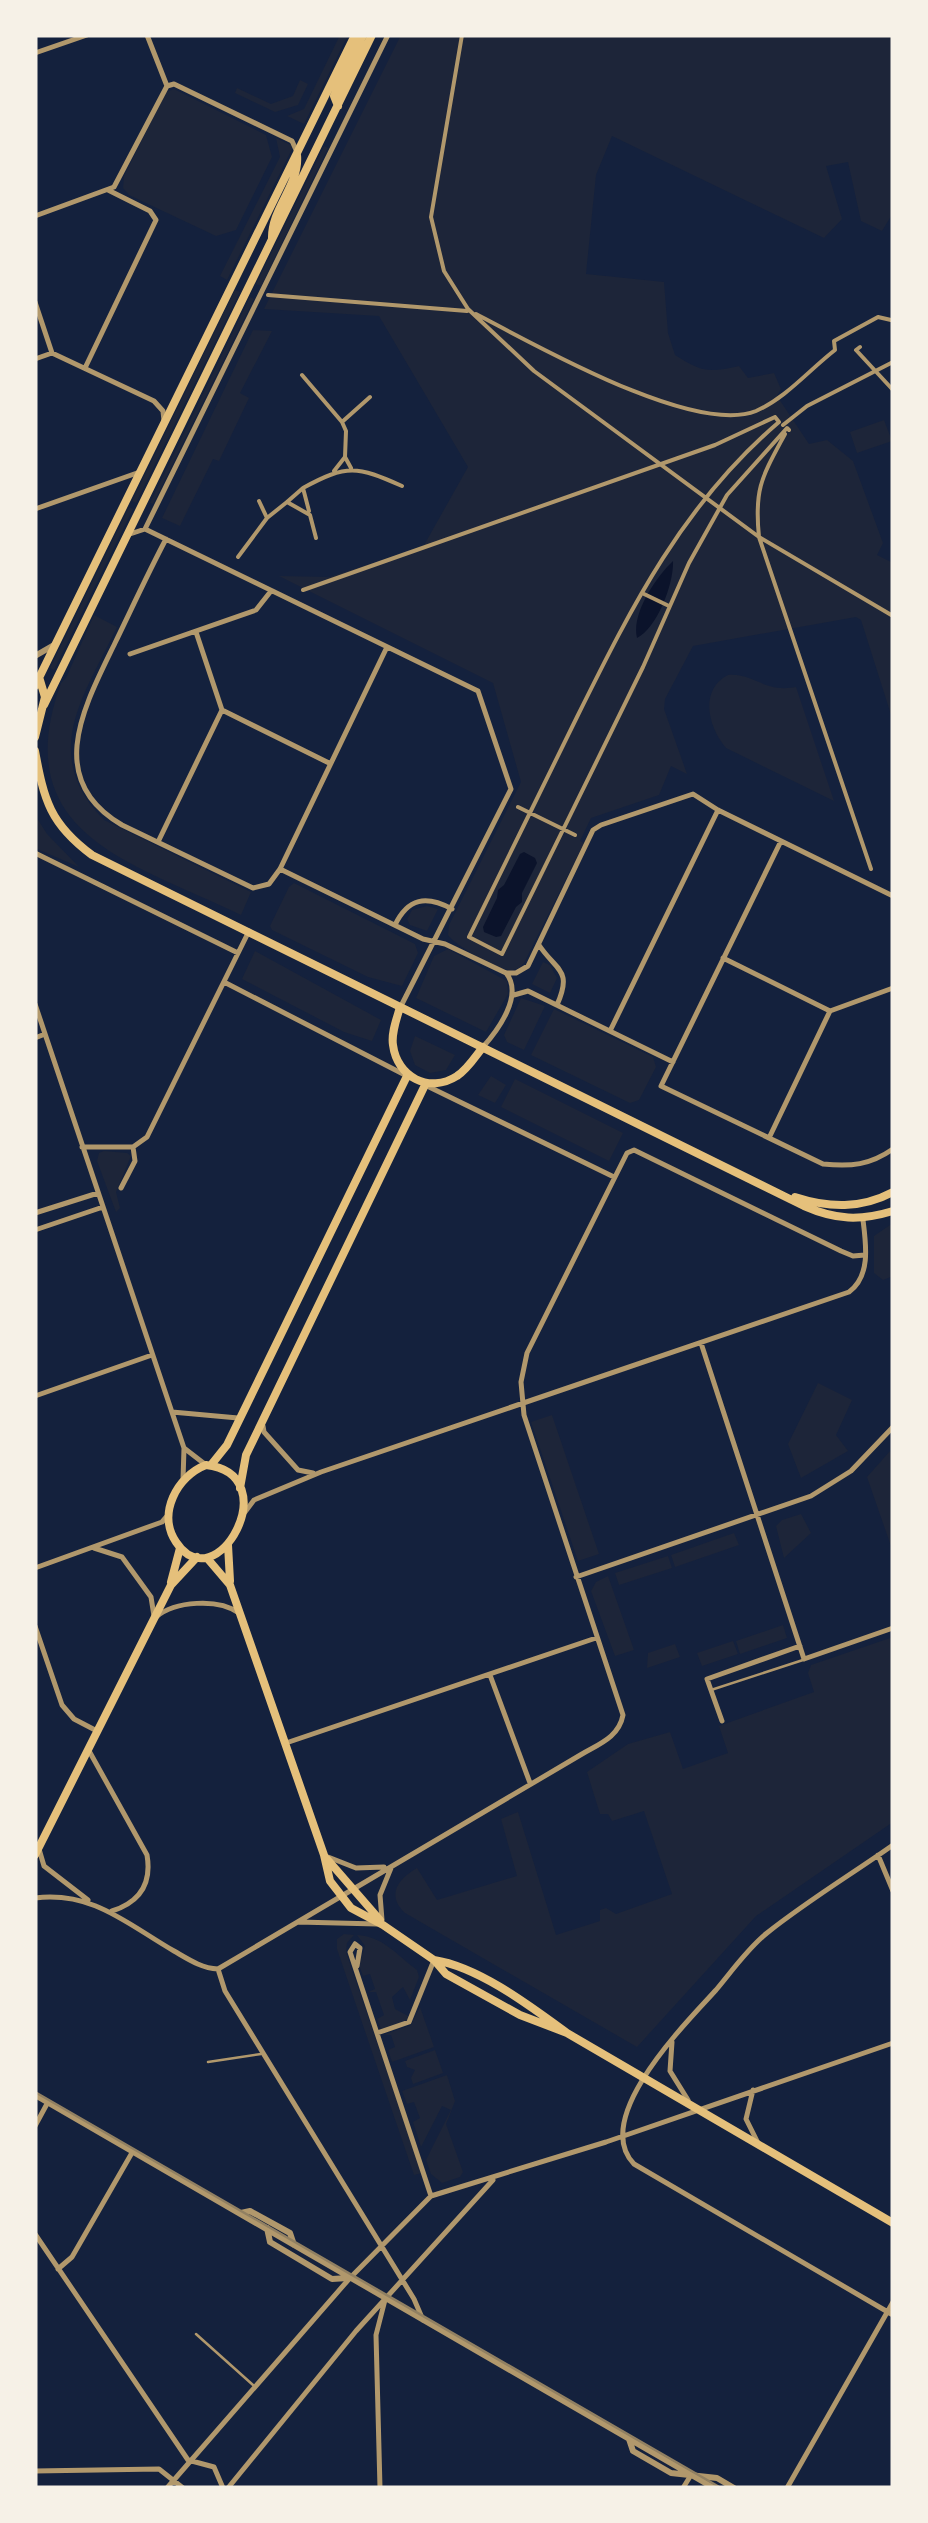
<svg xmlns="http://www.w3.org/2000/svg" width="928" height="2523" viewBox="0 0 928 2523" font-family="Rubik,sans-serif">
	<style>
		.green { fill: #1d2539 }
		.water { fill: #0b132b }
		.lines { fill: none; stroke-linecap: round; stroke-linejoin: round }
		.service { stroke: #b1986c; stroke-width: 2.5 }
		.pedestrian { stroke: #b1986c; stroke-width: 4 }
		.minor { stroke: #b1986c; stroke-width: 5 }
		.tertiary { stroke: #b1986c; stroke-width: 6 }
		.secondary { stroke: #e5c07b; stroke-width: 8 }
		.tram { stroke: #918062; stroke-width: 2.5 }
	</style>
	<rect width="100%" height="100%" fill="#14213d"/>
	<!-- green -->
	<path class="green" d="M340,35H348L304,124L287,116L304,109Z
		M401,35H893V213L882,231L861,221L848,162L826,166L842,219L824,238L612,136L596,175L586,274L664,282L668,333L675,355C702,372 708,373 739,366L748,378L774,373L781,389L777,396L809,444L827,440L853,461L883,543L877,555L893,563V721L861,620L856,617L693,646L665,699L664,709L687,774L671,766L659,795L591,818L580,841L584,843L524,963C519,968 518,970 510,970C497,970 455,945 448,935L449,925L521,782L493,683L279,576L329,577L423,547L468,467L379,316L264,309Z
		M300,80L308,84L298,105L275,112L235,93L237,88L271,104L293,96Z
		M174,89L266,135L272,157L236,230L216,236L129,195L123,188L124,176L166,92Z
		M276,138L291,145L292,149L227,280L220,276L280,157Z
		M324,146L328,148L261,286L256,284Z
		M235,290L240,292L136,503L132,501Z
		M250,297L254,299L153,504L150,503Z
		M253,330L272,331L240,393L249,398L219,461L213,459L180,526L162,518Z
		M884,420L892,441L857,453L850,432Z
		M129,507L133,509L54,670L50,668Z
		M94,615L117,627C84,696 39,754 104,820L251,892L241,915C132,862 6,835 61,683L66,678Z
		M728,675C755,673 763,693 796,687L834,801L726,748C708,727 699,690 728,675Z
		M35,815L47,834L79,867L35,848L38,827Z
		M294,883L415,944L418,953L402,986L368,977L272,930L270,926L289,887Z
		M427,906L438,909L427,931L410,925L407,919L412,910Z
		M448,949L507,981L508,994L486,1032L416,998L434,956Z
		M255,951L381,1020L372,1041L344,1032L242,979Z
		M543,962L550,965L557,978L550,993L532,984Z
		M521,998L545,1006L524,1050L507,1042L504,1035Z
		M554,1009L653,1057L656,1067L639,1100L630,1103L531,1055Z
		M415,1036L455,1055L446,1070L430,1073L415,1065L410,1051Z
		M491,1076L506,1085L495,1103L478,1095Z
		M515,1079L623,1133L609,1161L501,1107Z
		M104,1151L127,1153L131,1156L116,1192L120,1208L116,1212L97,1161L99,1153Z
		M893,1223V1276L883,1280L874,1273V1236Z
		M818,1383L852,1400L836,1435L848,1451L801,1478L788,1444Z
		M552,1415L599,1554L578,1561L531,1422Z
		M890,1451L893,1461V1552L867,1477Z
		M801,1514L811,1533L784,1558L776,1526L782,1520Z
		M734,1533L739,1545L675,1567L671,1555Z
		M668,1556L672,1568L619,1585L615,1573Z
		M608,1576L634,1650L615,1656L591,1591L596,1582Z
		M783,1625L787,1638L740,1654L736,1641Z
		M893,1637V1822L756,1916L637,2047L405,1913C386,1895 398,1879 417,1868L437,1900L517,1876L501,1819L518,1812L556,1935L600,1921V1910L606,1908L616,1914L672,1894L644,1811L612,1821L608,1814H600L587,1772L628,1744L670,1732L683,1769L728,1753L719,1726L814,1692L808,1673L811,1665Z
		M733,1641L738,1654L702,1666L697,1653Z
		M675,1644L680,1657L647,1668L648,1653Z
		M344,1934L354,1935L347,1943L346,1952L422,2173L414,2175L337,1949V1939Z
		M357,1935C383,1936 398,1956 417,1970L419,1977L410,2000L403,1987L392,1997L395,2009L410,2017L407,2020L381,2029L377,2019L384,2015L376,1992H368L375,1989L370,1974L363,1976L359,1965L365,1946Z
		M420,2007L434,2047L392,2062L388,2050L395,2047L391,2035H383L411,2025Z
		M435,2050L443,2073L413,2084L411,2078L415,2070L407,2067L405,2061Z
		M447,2075L455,2101L446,2124L463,2172L460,2177L442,2183L431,2174L426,2160L451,2110L442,2106L421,2147L413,2122L420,2118L414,2102L407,2104L402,2091Z"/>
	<!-- water -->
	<path class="water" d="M673,561C674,584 657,628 637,638C631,614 656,577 673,561Z
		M524,852L535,858L537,863L522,893V902L516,907L501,936L496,937L484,932L483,927L497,898L498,890L504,885L520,854Z"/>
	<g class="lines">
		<!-- service -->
		<path class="service" d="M711,1690L803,1660
			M208,2062L261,2054
			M196,2334L253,2385"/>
		<!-- pedestrian -->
		<path class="pedestrian" d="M462,35L431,217L444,271L468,309L534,371L759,537L893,616
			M268,295L467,311
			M476,314C534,344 694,436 756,411C786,398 809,370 835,350L834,341L878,317L891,320
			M860,347L856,350L893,390
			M302,375L342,422L346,431L345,457
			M775,417L779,422C683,504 632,606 577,717C541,790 505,864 469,937L502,954L643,667L689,563L727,495L787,428L789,430
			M342,422L370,397
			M783,425L807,406L893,362
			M785,434C762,477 754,488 759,537L871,869
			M334,471L345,457L351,468
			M303,488C347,464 357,466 402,486
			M259,501L267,518
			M287,502L303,488L309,511
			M238,557L267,518L287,502L310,515L316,538
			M303,590L715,445L775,417
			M642,593L669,606
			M518,807L575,835"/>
		<!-- minor -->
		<path class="minor" d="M147,35L167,86
			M35,53L87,35
			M167,86L174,84L292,141L297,152
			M35,216L114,187L167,86
			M35,302L52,353
			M52,353L154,401L163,411L164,421
			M35,359L52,353
			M85,368L156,220L150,211L108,190
			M35,509L137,473
			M145,529L478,691L511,789L401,1006
			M130,534L145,529L388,35
			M166,539C148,573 132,608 115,643C85,705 43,779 122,825L253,888L269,884L280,869L387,647
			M196,632L222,710L329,763
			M130,654L256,610L271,591
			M781,841L661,1086L823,1164C851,1167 870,1165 893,1149
			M158,842L222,710
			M35,853L238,953
			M280,869L423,939L445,944L506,973H516L528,966L593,830L601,825L693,794L718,810L893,896
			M395,925C408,898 426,895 452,909
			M539,945C556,971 573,969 557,1005
			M723,958L830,1011L893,988
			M224,982L407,1076
			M514,995L528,991L673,1062
			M35,1004L184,1448L183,1480
			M610,1031L718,810
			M35,1038L45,1034
			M483,1047C498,1030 524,995 506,973
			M425,1085L614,1177
			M769,1138L830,1011
			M82,1147H133
			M133,1147L147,1137L249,931
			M121,1188L135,1161L133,1147
			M35,1213L98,1193
			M35,1230L103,1207
			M701,1343L804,1659L893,1628
			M35,1396L152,1355
			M172,1412L238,1418
			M263,1426L264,1432L298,1470L313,1473
			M184,1448L206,1465
			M245,1512L254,1500L321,1472L849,1292C871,1276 866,1244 863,1220
			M94,1548L122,1557L151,1597L154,1616
			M35,1568L162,1522L168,1515
			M576,1577L811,1496L851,1471L893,1427
			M156,1617C175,1601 218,1598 239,1613
			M35,1626L62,1705L74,1719L97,1731
			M490,1675L530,1783
			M722,1721L707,1679L800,1646
			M286,1743L596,1638
			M88,1749L147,1855C152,1884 140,1902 112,1911
			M893,1845C852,1874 807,1901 767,1933C748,1948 732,1971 716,1990C687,2022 590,2118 634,2164L893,2315
			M39,1849L44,1866L88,1900
			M878,1855L893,1891
			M328,1857L356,1868L384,1867
			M35,1898C93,1891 127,1924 174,1951C188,1959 201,1968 218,1969
			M382,1920L380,1895L391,1868
			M298,1922L377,1924
			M355,1944L350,1952L431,2196
			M355,1944L360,1948L357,1966
			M218,1969L582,1754C599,1744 619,1737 623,1715L524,1415L521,1382L527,1353L627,1153L634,1150L841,1251L853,1256L865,1255
			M218,1969L225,1991L414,2299L423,2320
			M377,2033L409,2022L434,1960
			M672,2042L670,2071L688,2100
			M753,2090L746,2119L758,2143
			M35,2126L48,2102
			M35,2234L188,2460
			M58,2269L72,2257L133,2151
			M188,2460L214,2467L223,2488
			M35,2471L159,2469L183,2488
			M167,2488L349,2279L431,2196L606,2142L893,2043
			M228,2488L356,2331L493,2180
			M380,2488L376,2335L385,2300
			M683,2488L691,2475
			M787,2488L893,2302"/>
		<!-- tertiary -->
		<path class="tertiary" d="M35,656L54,645
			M35,2095L714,2488
			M241,2213L250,2211L290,2233L294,2245
			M267,2228L270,2242L332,2279L348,2278
			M629,2439L633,2451L671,2473L717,2478L734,2488"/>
		<!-- secondary -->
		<path class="secondary" d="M338,106L334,96L363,35
			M272,239C271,208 300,185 297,155
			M35,686L355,35
			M44,705L372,35
			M35,737L45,697L39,677
			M35,751C44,800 50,824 92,855L804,1206C836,1220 860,1221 893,1211
			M400,1007C397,1018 391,1033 393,1045C397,1077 429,1094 457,1076C467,1070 475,1057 483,1047
			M795,1197C829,1208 861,1209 893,1192
			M206,1465C288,1474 216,1603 176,1542C157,1514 177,1476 206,1465Z
			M211,1465L227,1445L407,1076
			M240,1488L246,1455L425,1085
			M228,1545L230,1581
			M207,1558L230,1585L324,1855L330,1881L351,1908L383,1925L434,1960L446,1974L520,2015L567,2033
			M171,1582L180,1548
			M35,1855L171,1585L197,1557
			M327,1859L380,1920
			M434,1960C479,1967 530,2006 567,2033L893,2223"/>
		<!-- tram -->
		<path class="tram" d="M35,2092L721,2488"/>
	</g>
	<!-- border -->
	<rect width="928" height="2523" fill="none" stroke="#f6f1e7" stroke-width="75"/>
</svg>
